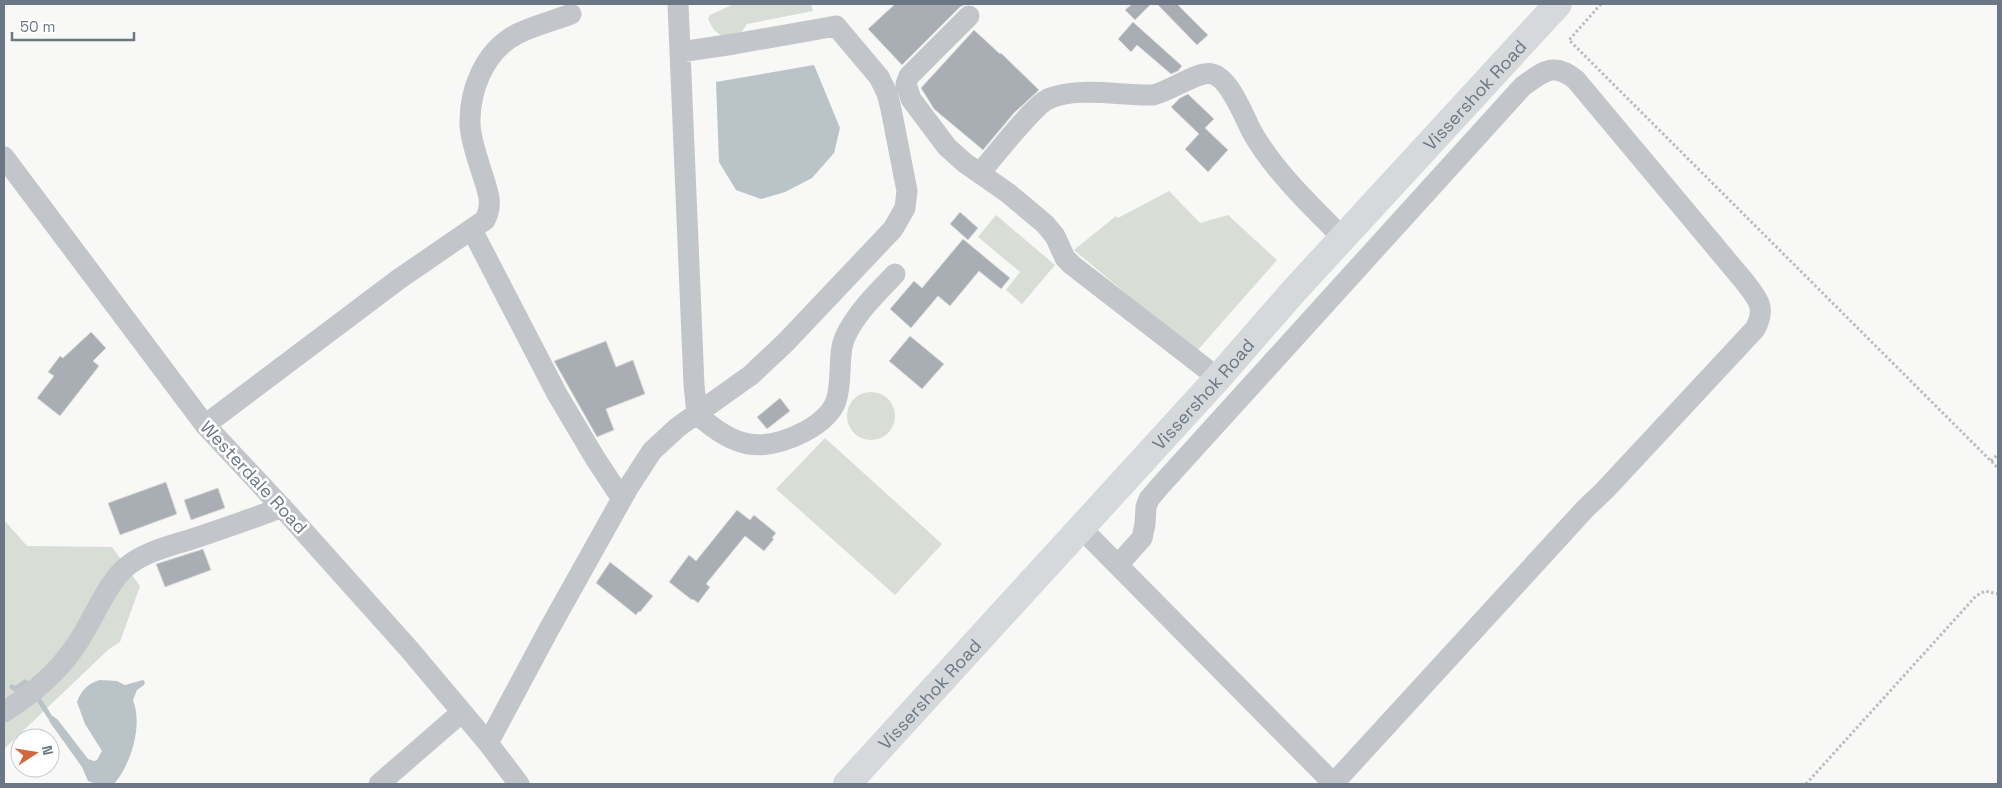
<svg xmlns="http://www.w3.org/2000/svg" width="2002" height="788" viewBox="0 0 2002 788" font-family="'Space Grotesk',sans-serif">
	<style>
		.green { fill: #d8ddd6 }
		.water { fill: #bac3c8 }
		.lines { fill: none; stroke-linecap: round; stroke-linejoin: round }
		.stream { stroke: #bac3c8; stroke-width: 5 }
		.building { fill: #a8aeb4; stroke: #dadad8 }
		.path { stroke: #babdbf; stroke-width: 3; stroke-dasharray: 2.5 2.5; stroke-linecap: butt }
		.minor { stroke: #c2c5c9; stroke-width: 21 }
		.major { stroke: #d5d9dc; stroke-width: 28 }
		.labels { text-anchor: middle; dominant-baseline: central; stroke-width: 5; stroke-linejoin: round; paint-order: stroke }
		.street-label { font-size: 18px; fill: #6b7784; stroke: #fff }
	</style>
	<rect width="100%" height="100%" fill="#f8f8f6"/>
	<!-- green -->
	<path class="green" d="M734,4H811L813,11L747,24L741,33L723,37L714,30L708,19L710,15Z
		M1169,191L1200,223L1228,215L1277,260L1196,352L1074,250L1116,216L1118,218Z
		M996,215L1055,265L1022,304L1006,290L1020,272L978,237Z
		M847 416a24 24 0 1 1 48 0a24 24 0 1 1-48 0Z
		M825,438L942,544L895,595L776,489Z
		M4,520L27,546L112,547L140,586L120,642L109,649L4,749Z"/>
	<!-- water -->
	<path class="water" d="M814,65L840,128L834,153L812,178L785,192L761,199L736,190L719,162L716,82Z
		M100,680L117,681L125,685L143,680L145,682L144,685L137,690L133,700C143,726 131,764 114,784H96L88,781L82,767L49,721L50,717L53,716L58,720L88,759L94,761L97,760L102,751L85,724L77,702C81,690 89,683 100,680Z"/>
	<g class="lines">
		<!-- stream -->
		<path class="stream" d="M12,687L15,689L25,682L29,685
			M37,697L50,717"/>
	</g>
	<!-- building -->
	<path class="building" d="M895,4H974H966L960,7L902,65L868,29Z
		M1132,4H1151L1135,20L1125,10Z
		M1157,4H1177L1208,35L1197,45Z
		M1133,22L1182,66L1178,71L1171,74L1137,45L1131,52L1118,39Z
		M974,30L1000,54L1001,53L1039,90L1014,113L983,150L934,109L921,88Z
		M1188,94L1214,119L1205,128L1228,150L1208,172L1185,149L1199,134L1171,107L1180,98Z
		M960,212L978,228L968,240L950,224Z
		M963,239L1010,278L1001,289L979,271L950,306L938,296L911,328L890,309L914,281L922,288Z
		M91,332L106,348L93,361L99,366L60,416L37,398L54,376L48,372L60,356L63,358Z
		M910,336L944,364L922,389L889,361Z
		M606,341L616,367L633,360L645,394L606,409L614,430L597,437L554,361Z
		M780,398L790,411L767,429L757,417Z
		M166,482L177,514L120,535L108,503Z
		M218,488L225,508L191,520L184,500Z
		M737,510L750,520L754,515L776,533L772,538L774,539L764,551L745,536L706,584L710,587L698,603L693,599L692,600L669,582L689,555L696,561Z
		M203,549L211,570L165,587L156,564Z
		M610,562L653,596L640,612L639,611L636,615L596,583Z"/>
	<g class="lines">
		<!-- path -->
		<path class="path" d="M1601,4L1569,40L1998,468
			M1991,461L1998,454
			M1806,784L1976,596L1985,591L1998,594"/>
		<!-- minor -->
		<path class="minor" d="M678,4L694,385L697,414C732,446 759,455 804,432C817,425 831,415 836,401C843,381 837,355 845,337C856,313 877,293 895,274
			M969,16L909,76L906,84L911,99L947,147L965,163L1008,193L1045,224L1055,236L1065,258L1072,265L1218,378
			M4,157L205,425L289,515L409,649L488,743L519,784
			M980,173C994,157 1032,107 1048,99C1078,86 1121,96 1153,95C1169,92 1199,70 1212,74C1230,78 1244,117 1252,132C1274,171 1312,207 1344,239
			M472,230L557,394L595,458L622,499
			M205,425L399,279L485,220C494,204 487,189 482,173C477,157 471,141 470,125C469,89 485,51 517,34C533,26 553,21 571,14
			M1081,528L1334,784
			M1118,565L1142,538L1145,524L1146,507L1149,499L1160,486L1523,86C1543,72 1554,61 1576,80L1744,281C1757,298 1767,307 1755,329L1605,490L1586,508L1333,784
			M4,712C29,696 57,673 74,648C91,625 105,586 125,568C143,552 170,546 192,539C222,529 252,519 282,507
			M488,743L548,631L628,488L652,451L678,427L751,375L786,342L893,229L905,208L907,191L891,109L887,93L879,77L836,26L734,44L680,52
			M379,784L462,712"/>
		<!-- major -->
		<path class="major" id="s1" d="M847,784L1218,378L1292,293L1558,4"/>
	</g>
	<g class="labels">
		<!-- street labels -->
		<g class="street-label">
			<text stroke="none"><textPath href="#s1" startOffset="932">Vissershok Road</textPath></text>
			<text stroke="none"><textPath href="#s1" startOffset="528">Vissershok Road</textPath></text>
			<text transform="translate(254 477) rotate(47)">Westerdale Road</text>
			<text stroke="none"><textPath href="#s1" startOffset="122">Vissershok Road</textPath></text>
		</g>
	</g>
	<!-- border -->
	<rect width="2002" height="788" fill="none" stroke="#6b7784" stroke-width="10"/>
	<!-- north arrow -->
	<g transform="translate(35 753) rotate(78)"><circle r="24" fill="#ffffff" stroke="#c4c9ce"/>
	<path d="M0-4L9 19L0 12L-9 19Z" fill="#d0673f"/>
	<text y="-8" font-size="14" font-weight="bold" text-anchor="middle" fill="#6b7784">N</text>
	</g>
	<!-- scale -->
	<path d="M12 32v8h122v-8" fill="none" stroke="#6b7784" stroke-width="2.5"/>
	<text x="20" y="32" font-size="15" fill="#6b7784" stroke="#ffffff" stroke-width="4" paint-order="stroke">50 m</text>
</svg>
